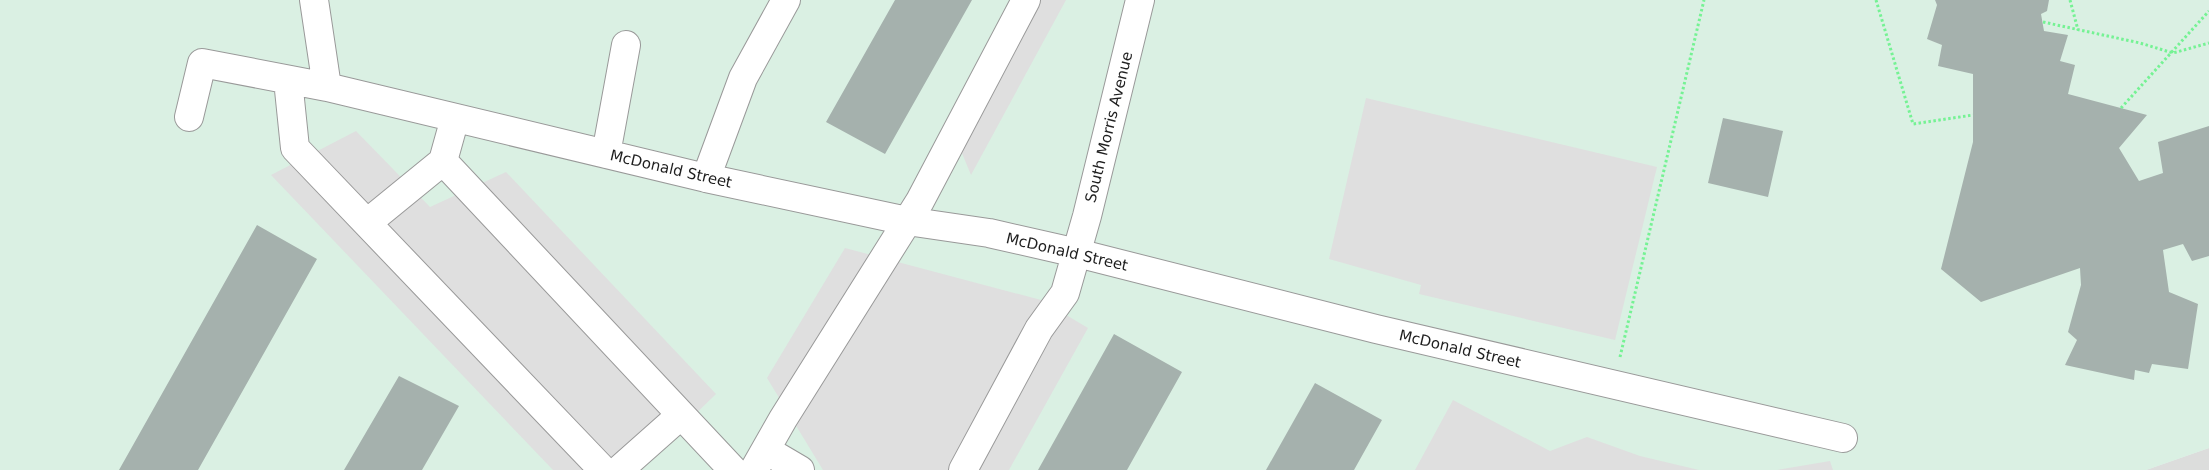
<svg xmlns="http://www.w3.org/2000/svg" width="2209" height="470" viewBox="0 0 2209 470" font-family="'DejaVu Sans',sans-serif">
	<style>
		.residential { fill: #dcdddc }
		.military { fill: #daf0e3 }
		.parking { fill: #dfdfdf }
		.building { fill: #a5b1ad }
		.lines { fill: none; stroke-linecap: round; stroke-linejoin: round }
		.minor-casing { stroke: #999; stroke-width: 30 }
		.path { stroke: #75f294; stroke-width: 3; stroke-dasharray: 2.5 2.5; stroke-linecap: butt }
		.minor { stroke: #fff; stroke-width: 28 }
		.labels { text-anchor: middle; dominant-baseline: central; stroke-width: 4; stroke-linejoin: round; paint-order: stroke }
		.street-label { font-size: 15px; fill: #1f1f1f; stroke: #fff }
	</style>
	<rect width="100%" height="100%" fill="#e6efee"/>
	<!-- residential -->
	<path class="residential" d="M2209,448V470H2146Z"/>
	<!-- military -->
	<path class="military" d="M0,0H2209V448L2146,470H0Z"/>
	<!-- parking -->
	<path class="parking" d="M1038,0H1066L971,175L959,146Z
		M1366,98L1657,167L1615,340L1419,294L1421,285L1329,259Z
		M356,131L430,207L506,172L716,394L638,470H553L271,175Z
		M845,248L1041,300L1088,328L1009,470H823L767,378Z
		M1453,400L1550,451L1587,437L1640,456L1699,470H1415Z
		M1830,461L1833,470H1777Z"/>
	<!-- building -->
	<path class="building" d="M895,0H972L885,154L826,122Z
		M1935,0H2049L2047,11L2041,14L2044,31L2068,35L2060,61L2075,65L2068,94L2147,115L2119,148L2139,181L2163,173L2158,142L2209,126V256L2192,261L2183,244L2163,250L2169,292L2198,304L2188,369L2152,364L2149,373L2135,370L2134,380L2065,365L2077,340L2068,332L2081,285L2080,268L1981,302L1941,269L1973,142V74L1938,66L1942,45L1927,39L1937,5Z
		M1723,118L1783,131L1768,197L1708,183Z
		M257,225L317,259L198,470H119Z
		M1114,334L1182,372L1127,470H1038Z
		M399,376L459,406L422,470H344Z
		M1315,383L1382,420L1354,470H1266Z"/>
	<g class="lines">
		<defs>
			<path id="minor" d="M314,0L327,87
				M288,80L295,148L603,470
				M189,117L202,63L327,87L706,178L907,221L989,233L1077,253L1376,329L1843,438
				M606,154L626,45
				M443,161L733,470
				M706,178L743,78L786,0
				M367,223L443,161L455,118
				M766,450L800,470
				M619,470L681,415
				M754,470L783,419L920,201L1026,0
				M963,470L1039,329L1065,293L1087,216L1140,0"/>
		</defs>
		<!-- minor casing -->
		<use href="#minor" class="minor-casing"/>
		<!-- path -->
		<path class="path" d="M1876,0L1913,124L1973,115
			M2070,0L2078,30
			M2043,22L2140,43L2173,53L2209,43
			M2121,108L2209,11
			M1620,357L1704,0"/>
		<!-- minor -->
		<use href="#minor" class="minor"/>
	</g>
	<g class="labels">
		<!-- street labels -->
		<g class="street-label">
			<text transform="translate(1109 127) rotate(-76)">South Morris Avenue</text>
			<text transform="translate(671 169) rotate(13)">McDonald Street</text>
			<text transform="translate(1067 252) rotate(13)">McDonald Street</text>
			<text transform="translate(1460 349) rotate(13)">McDonald Street</text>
		</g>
	</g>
</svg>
